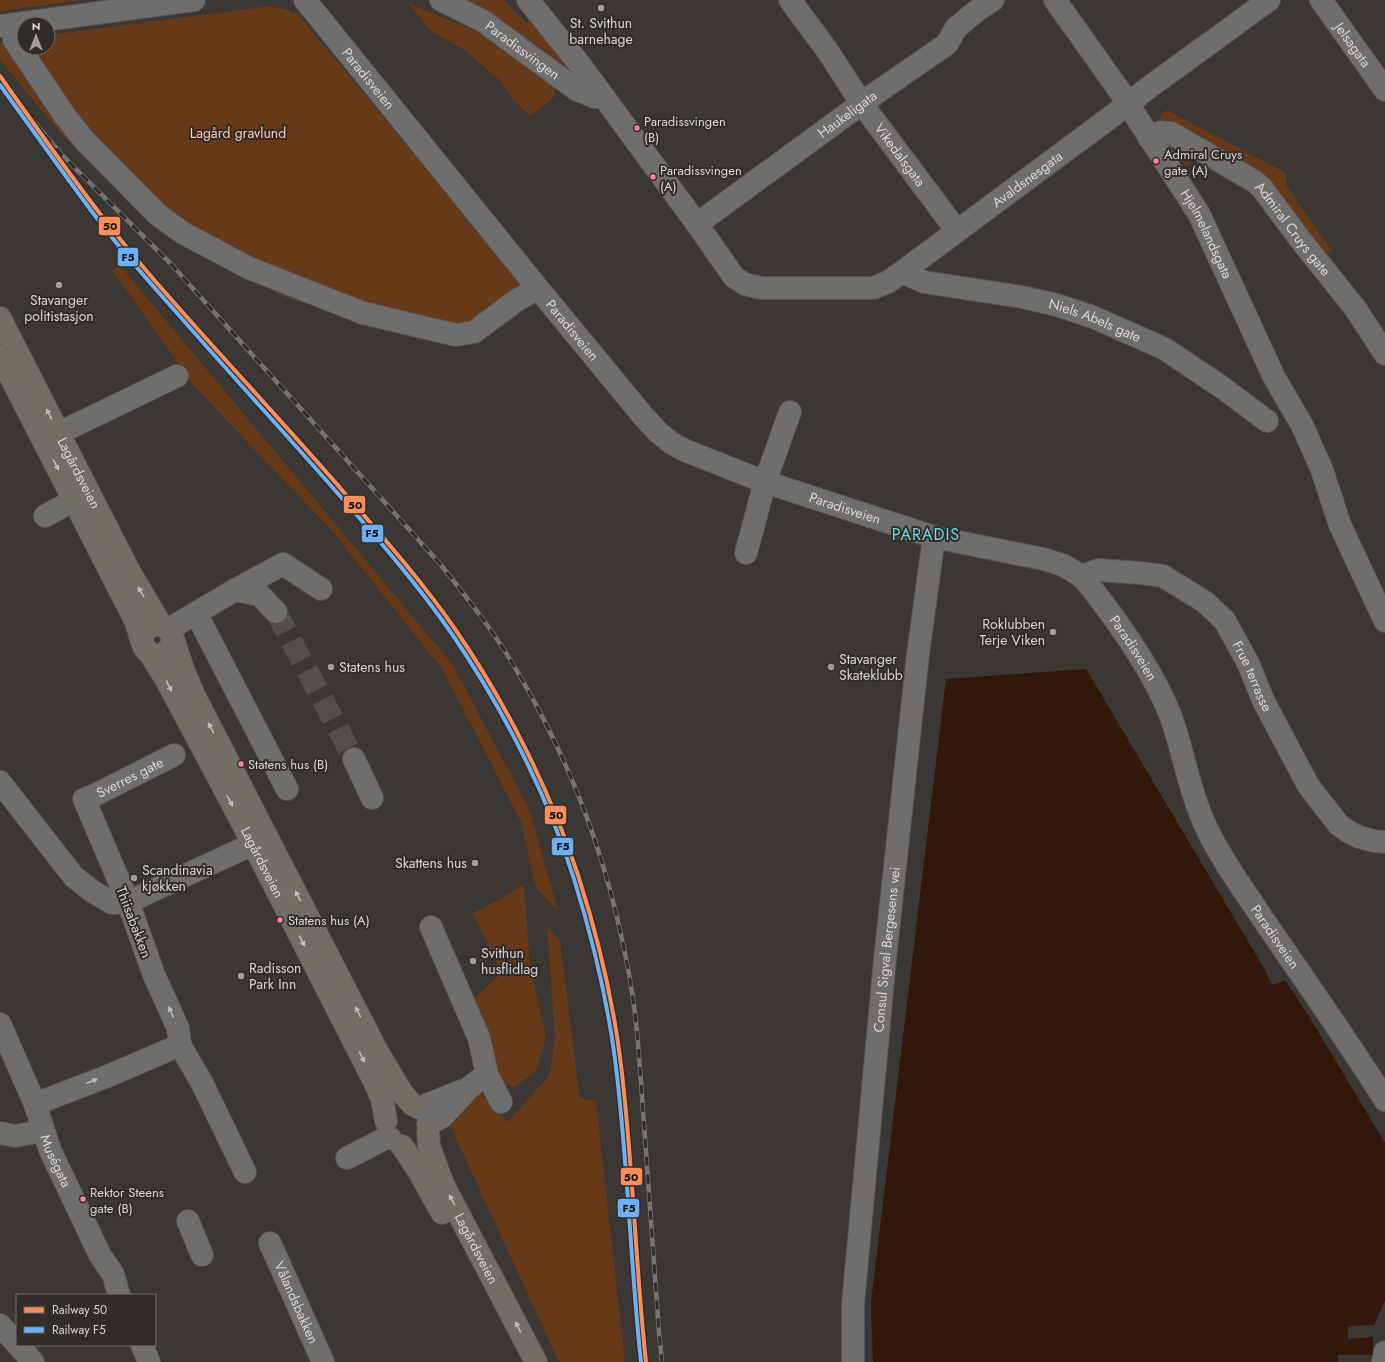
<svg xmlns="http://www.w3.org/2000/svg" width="1385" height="1362" viewBox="0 0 1385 1362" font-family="Jost,sans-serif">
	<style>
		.green { fill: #663918 }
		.water { fill: #311808 }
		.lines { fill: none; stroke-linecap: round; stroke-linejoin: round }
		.minor-tunnel { stroke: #524f4d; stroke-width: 22; stroke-dasharray: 22 11; stroke-linecap: butt }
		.minor-casing { stroke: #565351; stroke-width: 24 }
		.major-casing { stroke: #565351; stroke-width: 24 }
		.minor { stroke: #706e6d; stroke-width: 22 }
		.major { stroke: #736d68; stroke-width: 22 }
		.rail-casing { stroke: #767371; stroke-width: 4.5 }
		.rail { stroke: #322c29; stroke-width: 3; stroke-dasharray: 9; stroke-linecap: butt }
		.rail-1-casing { stroke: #322c29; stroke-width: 7 }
		.rail-2-casing { stroke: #322c29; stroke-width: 7 }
		.rail-1 { stroke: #fa8e5a; stroke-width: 4 }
		.rail-2 { stroke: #6db0f2; stroke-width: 4 }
		.oneway { fill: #c0bcb9 }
		.oneway2 { fill: #bfbcba }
		.poi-dot { fill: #a19e9c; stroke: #322c29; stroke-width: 1.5 }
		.bus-dot { fill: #ff8098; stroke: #322c29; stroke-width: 1.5 }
		.labels { text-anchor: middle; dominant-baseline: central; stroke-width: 4; stroke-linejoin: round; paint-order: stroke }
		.bus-label { font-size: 13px; fill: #d9d6d4; stroke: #322c29; text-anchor: start }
		.poi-label { font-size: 14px; fill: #d9d6d4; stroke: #322c29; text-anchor: start }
		.street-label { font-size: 14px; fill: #d9d6d4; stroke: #322c29 }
		.park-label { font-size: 14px; fill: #ffcbad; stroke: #322c29 }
		.quarter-label { font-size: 16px; letter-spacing: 1px; fill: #6ddae1; stroke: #322c29 }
		.line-badge { stroke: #322c29; stroke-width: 1.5 }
		.pale-badge-label { font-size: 11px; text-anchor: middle; font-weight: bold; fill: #111 }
	</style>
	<rect width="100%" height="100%" fill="#3a3735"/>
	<!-- green -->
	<path class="green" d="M0,0H82L0,11Z
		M462,0H504L526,23L532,19L576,74C540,46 503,20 462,0Z
		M408,3L471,29L516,56L554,84L555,96L530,116L513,100L500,81L466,51L431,31Z
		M271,6C280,11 284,5 293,14L296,12L524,286L472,341L381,327L279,295L169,235L62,135L0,60V42L24,38V48H48V35Z
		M1167,110L1286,173V185L1333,252L1324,254L1303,230L1159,122L1161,115Z
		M1170,142L1194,159L1186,166Z
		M119,264L453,665L530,811L558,911L536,888L521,822L443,670L332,531L194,386L113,271Z
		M524,884L530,966L546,1037L536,1072L514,1087L496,1083L474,998L502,973L473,913L500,899Z
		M547,927L560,941L580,1098L596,1101L625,1362H559L448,1121L478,1090L507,1122L549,1076L555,1039Z"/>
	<!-- water -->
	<path class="water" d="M1086,669L1264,968L1272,985L1285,980L1308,1015L1385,1143V1301L1374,1325L1348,1326V1339L1373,1337V1355H1338V1362H873L871,1303L946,679Z"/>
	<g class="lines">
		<!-- minor-tunnel -->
		<path class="minor-tunnel" d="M276,612L354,759"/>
		<defs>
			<g id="minor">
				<path id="s1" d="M305,0L536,286L644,417L658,432L670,442L684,450L765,482L934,537L1043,559L1063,565L1081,576L1086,581C1116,619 1154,672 1171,717C1184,754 1190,794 1207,829C1222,861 1244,890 1263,919C1304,979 1346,1038 1385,1100"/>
				<path id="s2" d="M441,0L483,21L577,90L595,97H604"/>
				<path id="s3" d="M528,0L581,66L697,224L734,277L745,284L761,288H873L888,282L902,272L1127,105L1144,91L1269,0"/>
				<path id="s4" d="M790,0L827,50L862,104L957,231"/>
				<path id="s5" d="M1055,0L1119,90L1199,214L1274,377L1302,425L1322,470L1340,525L1385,621"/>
				<path id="s6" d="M1321,0L1385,90"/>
				<path d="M0,26L194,0"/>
				<path d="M14,40L65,116L85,141L157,214L183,233L249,268L363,313L456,335L474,332L517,300L526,295L536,286"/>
				<path id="s7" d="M1149,138L1161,132L1171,133L1254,181L1262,188L1299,238L1355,308L1385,354"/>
				<path id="s8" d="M697,224L876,93L947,44L956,28L979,9L993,0"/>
				<path id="s9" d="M902,272L924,282L1022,297L1057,305L1093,317L1165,349L1223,388L1267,421"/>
				<path d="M59,433L177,376"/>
				<path d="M45,516L74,500"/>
				<path d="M746,553L765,482L790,412"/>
				<path id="s10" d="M1081,576L1098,570L1141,573L1163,576L1205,602L1225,621L1249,665L1263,700L1308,785L1324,806L1339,825L1349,832L1359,837L1374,841L1385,842"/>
				<path d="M235,590L260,595L276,612"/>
				<path d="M196,613L287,789"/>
				<path d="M169,629L235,590L283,564L321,589"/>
				<path d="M354,759L372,798"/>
				<path d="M0,782L74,877L92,891L112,903L128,902L253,844"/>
				<path d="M431,927L479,1038L487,1074"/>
				<path id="s11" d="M0,1024L35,1104L50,1150L100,1255L113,1274L119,1295"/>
				<path d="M180,1045L202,1083L245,1172"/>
				<path id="s12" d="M35,1104L108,1076L180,1045L178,1028L154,975L128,902L84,799L95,795L174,755"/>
				<path d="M419,1108L461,1091"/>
				<path d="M428,1124L442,1117L470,1087L487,1074L501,1102"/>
				<path d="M0,1133L15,1136L43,1131"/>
				<path d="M347,1158L384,1139L390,1138"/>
				<path d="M188,1221L202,1255"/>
				<path id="s13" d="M270,1243L323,1362"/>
				<path d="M0,1325L17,1344"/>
				<path d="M18,1345L33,1362"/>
				<path d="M142,1345L149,1362"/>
				<path id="s14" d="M853,1362V1304L885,959L918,654L934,537"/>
				<path d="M1383,1362L1385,1352"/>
			</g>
			<g id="major">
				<path id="s15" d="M0,318L128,569L161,625"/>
				<path d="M0,356L136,622L142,642"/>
				<path d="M173,639C167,666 138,655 143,636C144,631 148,627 153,626C159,623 166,626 169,631C174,637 176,649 179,657C183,670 189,684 195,697L377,1051L402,1093L413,1105"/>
				<path id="s16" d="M149,652L168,683L243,824L375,1083L382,1099L386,1121"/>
				<path id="s17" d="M428,1132L429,1146L443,1184L536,1362"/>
				<path d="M402,1146L418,1170L442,1213"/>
			</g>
		</defs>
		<!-- minor casing -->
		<use href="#minor" class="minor-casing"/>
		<!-- major casing -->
		<use href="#major" class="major-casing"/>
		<!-- minor -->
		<use href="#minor" class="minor"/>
		<!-- major -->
		<use href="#major" class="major"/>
		<defs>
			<path id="rail" d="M22,107L45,135L63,156L171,264L441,565C468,599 495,633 517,671C573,766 608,861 628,969C638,1020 640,1072 644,1124C649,1193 654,1263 659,1332L662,1362"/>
		</defs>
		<!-- rail casing -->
		<use href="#rail" class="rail-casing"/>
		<!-- rail -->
		<use href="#rail" class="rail"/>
		<defs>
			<path id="rail-1" d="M0,76C33,123 66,170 101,215C125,246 151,277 178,307C232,368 288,428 342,490C381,535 421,580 455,629C506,703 550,790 578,875C597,934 612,996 620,1057C633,1158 635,1261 646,1362"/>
			<path id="rail-2" d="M0,85C32,129 63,173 96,217C121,250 149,282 177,313C231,375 286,434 340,496C379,540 418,585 452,634C502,707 547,794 574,879C592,937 607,998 615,1059C628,1160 630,1261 641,1362"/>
		</defs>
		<!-- rail-1 casing -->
		<use href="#rail-1" class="rail-1-casing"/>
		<!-- rail-2 casing -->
		<use href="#rail-2" class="rail-2-casing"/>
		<!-- rail-1 -->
		<use href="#rail-1" class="rail-1"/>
		<!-- rail-2 -->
		<use href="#rail-2" class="rail-2"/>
	</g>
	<!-- one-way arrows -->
	<defs><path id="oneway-solid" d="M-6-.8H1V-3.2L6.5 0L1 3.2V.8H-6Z"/></defs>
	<g class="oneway">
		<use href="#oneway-solid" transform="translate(49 414) rotate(-117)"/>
		<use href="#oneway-solid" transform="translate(56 465) rotate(63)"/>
		<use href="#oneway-solid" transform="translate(141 592) rotate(-120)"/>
		<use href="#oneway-solid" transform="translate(169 686) rotate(62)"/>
		<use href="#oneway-solid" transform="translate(211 728) rotate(-118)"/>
		<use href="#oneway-solid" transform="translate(230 801) rotate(62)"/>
		<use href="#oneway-solid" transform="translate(298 896) rotate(-117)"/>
		<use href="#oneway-solid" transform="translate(302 941) rotate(63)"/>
		<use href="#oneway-solid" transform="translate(358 1012) rotate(-117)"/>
		<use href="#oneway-solid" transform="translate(362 1057) rotate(63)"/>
		<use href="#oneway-solid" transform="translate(452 1200) rotate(-117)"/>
		<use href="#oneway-solid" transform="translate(518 1327) rotate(-117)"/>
	</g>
	<g class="oneway2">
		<use href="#oneway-solid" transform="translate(171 1012) rotate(-114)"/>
		<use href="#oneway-solid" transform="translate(92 1081) rotate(-21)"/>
	</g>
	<!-- markers -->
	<g class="poi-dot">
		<circle cx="601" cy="8" r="4"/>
		<circle cx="59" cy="285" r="4"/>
		<circle cx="1053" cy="632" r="4"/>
		<circle cx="331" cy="667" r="4"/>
		<circle cx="831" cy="667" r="4"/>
		<circle cx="475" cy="863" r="4"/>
		<circle cx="134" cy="878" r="4"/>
		<circle cx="473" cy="961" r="4"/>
		<circle cx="241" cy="976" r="4"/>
	</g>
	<g class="bus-dot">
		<circle cx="637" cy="128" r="3.5"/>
		<circle cx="1156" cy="161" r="3.5"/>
		<circle cx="653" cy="177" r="3.5"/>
		<circle cx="241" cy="764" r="3.5"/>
		<circle cx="280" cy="920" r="3.5"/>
		<circle cx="83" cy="1199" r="3.5"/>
	</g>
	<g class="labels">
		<!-- bus labels -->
		<g class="bus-label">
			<text x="644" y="121">Paradissvingen<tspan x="644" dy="16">(B)</tspan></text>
			<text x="1164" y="154">Admiral Cruys<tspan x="1164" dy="16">gate (A)</tspan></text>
			<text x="660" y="170">Paradissvingen<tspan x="660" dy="16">(A)</tspan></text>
			<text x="248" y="764">Statens hus (B)</text>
			<text x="288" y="920">Statens hus (A)</text>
			<text x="90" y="1192">Rektor Steens<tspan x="90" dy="16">gate (B)</tspan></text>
		</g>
		<!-- poi labels -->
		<g class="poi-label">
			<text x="601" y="23" text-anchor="middle">St. Svithun<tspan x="601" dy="16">barnehage</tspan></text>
			<text x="59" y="300" text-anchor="middle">Stavanger<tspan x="59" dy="16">politistasjon</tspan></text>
			<text x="1045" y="624" text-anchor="end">Roklubben<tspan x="1045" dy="16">Terje Viken</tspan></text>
			<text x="839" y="659">Stavanger<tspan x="839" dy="16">Skateklubb</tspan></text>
			<text x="339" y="667">Statens hus</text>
			<text x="467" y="863" text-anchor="end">Skattens hus</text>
			<text x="142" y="870">Scandinavia<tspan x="142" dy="16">kjøkken</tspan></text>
			<text x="481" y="953">Svithun<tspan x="481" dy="16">husflidlag</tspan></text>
			<text x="249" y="968">Radisson<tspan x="249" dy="16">Park Inn</tspan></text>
		</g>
		<!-- street labels -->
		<g class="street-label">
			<text stroke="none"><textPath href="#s6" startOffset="55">Jelsagata</textPath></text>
			<text stroke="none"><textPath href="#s2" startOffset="96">Paradissvingen</textPath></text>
			<text stroke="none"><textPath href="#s1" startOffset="101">Paradisveien</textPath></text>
			<text stroke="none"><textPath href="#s8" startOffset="186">Haukeligata</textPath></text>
			<text stroke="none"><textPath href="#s4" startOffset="190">Vikedalsgata</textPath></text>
			<text stroke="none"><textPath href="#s3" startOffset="676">Avaldsnesgata</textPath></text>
			<text stroke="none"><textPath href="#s7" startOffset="181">Admiral Cruys gate</textPath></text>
			<text stroke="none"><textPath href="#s5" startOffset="279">Hjelmelandsgata</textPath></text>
			<text stroke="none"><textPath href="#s9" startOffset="200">Niels Abels gate</textPath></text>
			<text stroke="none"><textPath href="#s1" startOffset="425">Paradisveien</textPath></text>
			<text stroke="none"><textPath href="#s15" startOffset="174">Lagårdsveien</textPath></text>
			<text stroke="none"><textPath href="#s1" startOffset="761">Paradisveien</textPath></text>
			<text stroke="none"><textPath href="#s1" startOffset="1097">Paradisveien</textPath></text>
			<text stroke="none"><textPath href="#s10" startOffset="222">Frue terrasse</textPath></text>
			<text stroke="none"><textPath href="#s12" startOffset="472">Sverres gate</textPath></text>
			<text stroke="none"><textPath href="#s16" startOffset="239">Lagårdsveien</textPath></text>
			<text transform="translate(134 922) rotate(69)">Thiisabakken</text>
			<text stroke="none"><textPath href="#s1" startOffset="1421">Paradisveien</textPath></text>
			<text stroke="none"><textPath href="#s14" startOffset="414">Consul Sigval Bergesens vei</textPath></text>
			<text stroke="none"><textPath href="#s11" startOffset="148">Muségata</textPath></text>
			<text stroke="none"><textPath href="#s17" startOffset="127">Lagårdsveien</textPath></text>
			<text stroke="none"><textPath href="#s13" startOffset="65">Vålandsbakken</textPath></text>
		</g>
		<!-- park labels -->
		<g class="park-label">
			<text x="238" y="133">Lagård gravlund</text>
		</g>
		<!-- quarter labels -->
		<g class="quarter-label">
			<text x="926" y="534">PARADIS</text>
		</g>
	</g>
	<g class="line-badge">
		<rect x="98" y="216" width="23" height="20" rx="4" fill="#fa8e5a"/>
		<rect x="117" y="247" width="22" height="20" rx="4" fill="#6db0f2"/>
		<rect x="343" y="495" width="23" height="19" rx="4" fill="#fa8e5a"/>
		<rect x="361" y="524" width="23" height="19" rx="4" fill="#6db0f2"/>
		<rect x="544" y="805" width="23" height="20" rx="4" fill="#fa8e5a"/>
		<rect x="551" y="837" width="23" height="19" rx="4" fill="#6db0f2"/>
		<rect x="620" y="1167" width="23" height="19" rx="4" fill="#fa8e5a"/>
		<rect x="617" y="1198" width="23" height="20" rx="4" fill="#6db0f2"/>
	</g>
	<g class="pale-badge-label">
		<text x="110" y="230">50</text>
		<text x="128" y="261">F5</text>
		<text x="355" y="509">50</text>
		<text x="372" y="537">F5</text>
		<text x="556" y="819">50</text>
		<text x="563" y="850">F5</text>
		<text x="631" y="1181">50</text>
		<text x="629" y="1212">F5</text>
	</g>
	<!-- legend -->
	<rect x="16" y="1294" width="140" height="52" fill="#322c29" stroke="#75706d"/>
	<rect x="24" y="1307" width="20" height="6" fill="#fa8e5a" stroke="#75706d"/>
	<text x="52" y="1314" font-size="12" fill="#d9d6d4">Railway 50</text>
	<rect x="24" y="1327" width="20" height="6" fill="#6db0f2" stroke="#75706d"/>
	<text x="52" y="1334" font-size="12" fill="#d9d6d4">Railway F5</text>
	<!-- north arrow -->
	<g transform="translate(36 36)"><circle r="19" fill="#322c29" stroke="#75706d"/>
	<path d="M0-3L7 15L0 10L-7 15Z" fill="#a19e9c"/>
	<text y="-6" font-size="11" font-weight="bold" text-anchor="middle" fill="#d9d6d4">N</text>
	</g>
</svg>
